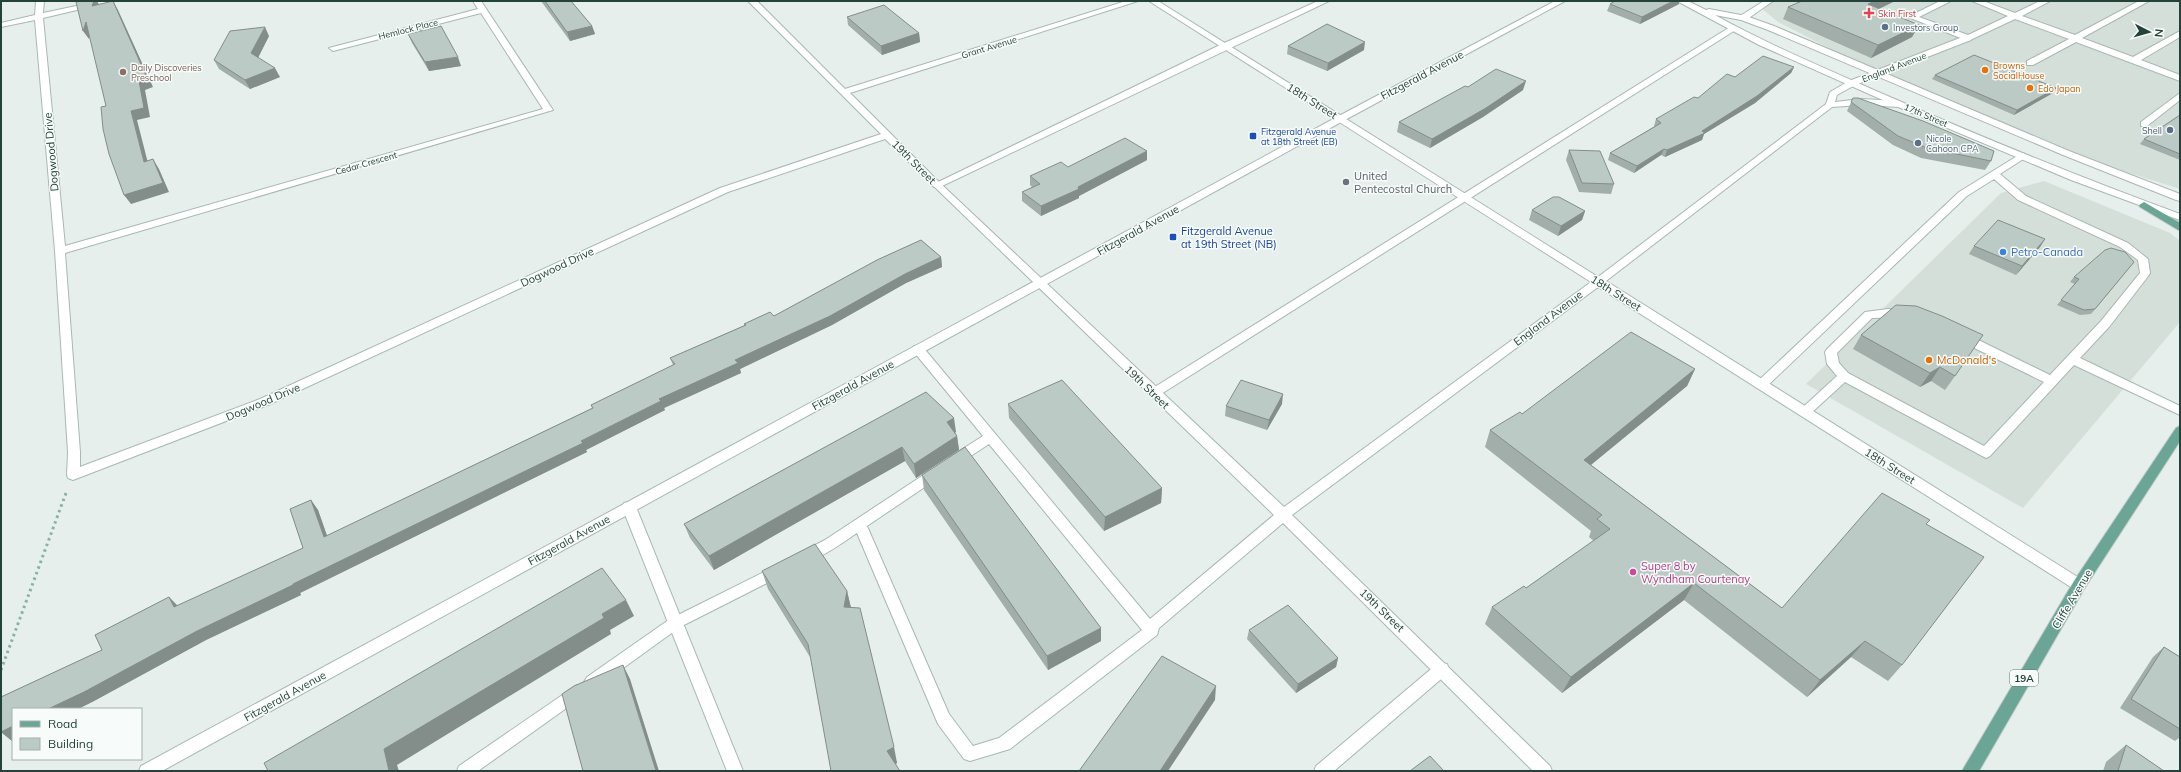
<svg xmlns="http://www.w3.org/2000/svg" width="2181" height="772" viewBox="0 0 2181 772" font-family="Mulish,sans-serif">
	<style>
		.built { fill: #d4dfda }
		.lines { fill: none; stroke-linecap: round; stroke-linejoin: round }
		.service-casing { stroke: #a8b8b2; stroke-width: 2 }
		.minor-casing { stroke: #a8b8b2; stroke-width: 2 }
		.tertiary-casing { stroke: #a8b8b2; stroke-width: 2 }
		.primary-casing { stroke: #c2cac8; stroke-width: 2 }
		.path { stroke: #86b3a5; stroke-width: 3; stroke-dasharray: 2.5 3.5; stroke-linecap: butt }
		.service { fill: #fff; fill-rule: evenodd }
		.minor { fill: #fff; fill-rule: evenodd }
		.tertiary { fill: #fff; fill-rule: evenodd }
		.primary { fill: #6aa596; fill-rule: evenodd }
		.wall { fill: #a1aea9 }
		.shaded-wall { fill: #838d89 }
		.building { fill: #bbcac4; stroke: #838d89 }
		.health-dot { fill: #e0444e; stroke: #f7fbf9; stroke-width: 1.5 }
		.service-dot { fill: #5c6f8a; stroke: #f7fbf9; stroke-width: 1.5 }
		.food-dot { fill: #e8710a; stroke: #f7fbf9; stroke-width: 1.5 }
		.education-dot { fill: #8d6e63; stroke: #f7fbf9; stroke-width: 1.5 }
		.transit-dot { fill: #1a4fb4; stroke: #f7fbf9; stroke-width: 1.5 }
		.worship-dot { fill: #6b7280; stroke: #f7fbf9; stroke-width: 1.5 }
		.shop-dot { fill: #3f7fe0; stroke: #f7fbf9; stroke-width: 1.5 }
		.hotel-dot { fill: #d1479c; stroke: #f7fbf9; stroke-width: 1.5 }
		.labels { text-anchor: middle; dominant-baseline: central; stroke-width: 3; stroke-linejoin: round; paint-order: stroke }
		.far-health-label { font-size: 9px; fill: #be3a42; stroke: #f7fbf9; text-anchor: start }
		.far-service-label { font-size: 9px; fill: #4e5e75; stroke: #f7fbf9; text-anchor: start }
		.far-street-label { font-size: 9px; fill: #24423a; stroke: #f7fbf9 }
		.far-food-label { font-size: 9px; fill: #c56008; stroke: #f7fbf9; text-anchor: start }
		.far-education-label { font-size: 9px; fill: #785e54; stroke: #f7fbf9; text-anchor: start }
		.far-transit-label { font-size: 9px; fill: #164399; stroke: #f7fbf9; text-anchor: start }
		.shield { fill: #f7fbf9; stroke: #637a73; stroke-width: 1 }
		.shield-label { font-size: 10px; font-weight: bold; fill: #24423a }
		.street-label { font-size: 11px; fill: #24423a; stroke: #f7fbf9 }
		.worship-label { font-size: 11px; fill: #5b616d; stroke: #f7fbf9; text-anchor: start }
		.transit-label { font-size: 11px; fill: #164399; stroke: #f7fbf9; text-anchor: start }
		.shop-label { font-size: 11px; fill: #366cbe; stroke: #f7fbf9; text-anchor: start }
		.food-label { font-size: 11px; fill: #c56008; stroke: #f7fbf9; text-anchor: start }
		.hotel-label { font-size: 11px; fill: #b23c85; stroke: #f7fbf9; text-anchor: start }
	</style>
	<rect width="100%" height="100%" fill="#e6efeb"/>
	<!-- built -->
	<path class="built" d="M1769,1H2180V189L2066,153L1878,73L1778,22L1760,7Z
		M2044,181L2170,233L2180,241V322L2023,508L1806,384L2001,193Z"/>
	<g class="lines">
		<defs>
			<path id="service" d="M1318,1H1329L940,187H934L932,185L1222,44Z
				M1764,1H1773L1746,20H1740V16Z
				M1940,1H1951L1919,17L1968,35L2008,16L1972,1H1983L2015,13L2040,1H2050L2022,16L2075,35L2139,1H2149L2082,38L2133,57L2180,31V37L2141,60L2180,75V81L2076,42L2033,65H2027V61L2069,39L2015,19L1968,41L1908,17Z
				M1730,27L1737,29L1158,396H1150L1148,393L1150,390Z
				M2180,93V100L2147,126H2141V122Z
				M2022,153L2025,154V158L2000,174L2026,196L2128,243L2148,259L2150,273L2149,275L2109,327L2080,358L2180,406V415L2074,365L1990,456L1986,458L1845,382L1809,415H1801L1799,412L1801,409L1837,376L1827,364L1825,352L1827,349L1865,312L1888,309L1902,310L1908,314L1906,317L1872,318L1837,353L1839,363L1848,373L1984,446L2044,382L1958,340L1956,337L1958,334H1966L2050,375L2101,321L2140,273L2138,260L2120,247L2018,200L1994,179L1967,196L1765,388H1757L1755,385L1757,382L1959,192Z
				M629,502L634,503L636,507L743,771H727L622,507L624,503Z
				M1442,663L1447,664L1449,669L1447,674L1334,771H1314L1316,766L1437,664Z"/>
			<path id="minor" d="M36,1H44L43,13L100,1H115L43,18L65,246L543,109L481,13L333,51L329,48L478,9L473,1H481L553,110L65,253L80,452V467L260,399L720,188L881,134L748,1H757L845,89L1126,1H1138L850,93L940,183L1284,507L1591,282L1149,1H1158L1598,277L1826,104L1830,92L1849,81L1965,36H1971V40L1855,85L1837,95L1835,102L1861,99L1899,101L1904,104L1899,107L1861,105L1832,107L1606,281L2084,581L2086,585L2084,589L2079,591L2074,589L1598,287L1292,515L1550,766L1552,771H1533L1283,523L1159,628L1157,635L1010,749L970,761L964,759L938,724L857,533C845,541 813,565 800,561L798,557L800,553L825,540L931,470H941L942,473L941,476L867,526L949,714L973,746L999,738L1142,630L989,444L960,463H950L949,460L950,457L983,436L914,352L912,349L914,346H922L1150,619L1274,515L885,139L728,192L268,405L73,480L68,478L67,475L68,452L55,251L35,20L1,27V23L35,15Z
				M778,565L783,567L785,571L783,575L680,627L597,687L592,689L587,687L584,682L587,677L670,619Z
				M577,685L582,687L585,692L582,697L478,771H457L459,766Z"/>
			<path id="tertiary" d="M1555,1H1565L1343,121L162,771H139L141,766L1337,117Z
				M1677,1H1688L1706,10L1709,9L1746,16L1774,26L2069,151L2180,194V201L2176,200L2063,155L1768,30L1741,20L1715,15C1771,46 1831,71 1890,97C1986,139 2082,178 2180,214V220L2071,180L1914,114L1759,45Z"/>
			<path id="primary" d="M2144,202L2180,223V231L2140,207L2139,205Z
				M2180,426V441L2084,589L1979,771H1962L2074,581L2176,428Z"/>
		</defs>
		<!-- service casing -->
		<use href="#service" class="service-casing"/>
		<!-- minor casing -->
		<use href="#minor" class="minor-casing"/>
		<!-- tertiary casing -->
		<use href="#tertiary" class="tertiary-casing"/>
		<!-- primary casing -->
		<use href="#primary" class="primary-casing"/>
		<!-- path -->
		<path class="path" d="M1,670L66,493"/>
		<!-- service -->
		<use href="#service" class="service"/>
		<!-- minor -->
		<use href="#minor" class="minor"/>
		<!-- tertiary -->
		<use href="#tertiary" class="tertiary"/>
		<!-- primary -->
		<use href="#primary" class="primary"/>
	</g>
	<!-- wall -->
	<path class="wall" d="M541,1H571L592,26L595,34L570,41Z
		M1802,1H1895L1879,9L1919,25L1912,37L1871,58L1783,19L1788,7Z
		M1610,4H1679L1640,24L1607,11Z
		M847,17L919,33L920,42L882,55L848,25Z
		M408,34L461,66L429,71L412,43Z
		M269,36L258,57L280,77L250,89L219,69L214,60Z
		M1288,46L1364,50L1327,71L1287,54Z
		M1794,67L1791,73L1755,103L1704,134L1702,140L1665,157L1661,155L1634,173L1608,160L1610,153L1655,126H1654L1656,119L1698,98L1735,77Z
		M1935,75L2056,88L2053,93L2014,115L1932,79Z
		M1468,87L1523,90L1483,117L1430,148L1397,132L1399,122Z
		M1853,98L1991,161L1985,170L1921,158L1893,145L1847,111Z
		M2180,115V160L2140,144L2144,139Z
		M1569,150L1614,184L1611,194L1579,192L1566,160Z
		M1147,160L1079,196V198L1041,216L1022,201V192L1032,187L1030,185V176L1068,167Z
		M1532,210L1585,211L1582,220L1558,236L1529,220Z
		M2045,239L2040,247L2016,275L1969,254L1974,246Z
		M921,240L941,257L942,267L906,283L832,325L740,369L741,373L664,408L665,410L586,450L587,452L300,593L301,595L206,640L94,701L78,709H13V740L12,741L1,732V697L102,650L95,635L169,597L177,606L303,548L290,509L311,500L318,510L327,536L592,408L591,405L673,365L670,358L745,325L744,324L770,312L774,316L877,260Z
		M2134,262L2091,314L2080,315L2057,305L2075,284L2070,282L2074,277Z
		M1896,305L1955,376L1945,390L1931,381L1920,387L1853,349L1861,335Z
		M1695,369L1687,386L1591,465L1782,608L1926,524L1902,665L1888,681L1851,657L1807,697L1684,600L1562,693L1485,624L1492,607L1526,588L1594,541L1589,537L1591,531L1485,447L1490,430L1522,414Z
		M926,392L956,432L955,433L957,436L959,450L916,478L905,461L714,570L690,538L684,524Z
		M1008,404L1162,488L1161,503L1104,531L1009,418Z
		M1282,404L1267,430L1225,416L1226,406Z
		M922,475L1101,628V641L1048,670L924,490Z
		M762,571L847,591L851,608L897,763L896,764L810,657L768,589Z
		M1249,630L1338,658L1336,667L1296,693L1247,639Z
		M2164,647L2180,657V737L2175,741L2120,708L2153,657Z
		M2126,745L2164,771H2103L2106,762Z"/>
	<!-- shaded-wall -->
	<path class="shaded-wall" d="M78,1H97L100,6L97,15L80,4Z
		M113,1L118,10L153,87L145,90L150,117L137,120L150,171L144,162L131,111Z
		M1673,1H1679V4L1640,24L1642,17Z
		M1875,1H1895L1862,17L1868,4Z
		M86,22L92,31L89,39L83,31Z
		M1919,25L1912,37L1871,58L1878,45Z
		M592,26L595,34L570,41L567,32Z
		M265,27L269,36L256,62L251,53Z
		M919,33L920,42L882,55L881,46Z
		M1365,42L1364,50L1327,71L1328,63Z
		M458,57L461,66L429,71L425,62Z
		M1794,67L1791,73L1755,103L1704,134L1702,140L1665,157L1667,150L1702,131Z
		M275,68L280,77L250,89L245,80Z
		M1526,81L1523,90L1483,117L1430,148L1432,139Z
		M2056,88L2053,93L2014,115L2017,110Z
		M1664,149L1661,155L1634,173L1637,166Z
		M1147,151V160L1079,196V198L1041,216V206Z
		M153,159L159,169L169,192L131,204L124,195Z
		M1585,211L1582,220L1558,236L1561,226Z
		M2045,239L2040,247L2016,275L2022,266Z
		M941,257L942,267L906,283L832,325L740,369L741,373L664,408L665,410L586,450L587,452L300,593L301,595L206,640L94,701L78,709H48L197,631L581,441L659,399L905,274Z
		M1940,367L1931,381L1920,387L1930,373Z
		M1695,369L1687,386L1576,477L1584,460Z
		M1283,394L1282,404L1267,430L1269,420Z
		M954,418L956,432L949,436L947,422Z
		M957,436L959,450L916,478L914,464Z
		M902,447L905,461L714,570L709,556Z
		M1162,488L1161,503L1104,531L1105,517Z
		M311,500L318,510L331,547L324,537Z
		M1694,583L1684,600L1562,693L1571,677Z
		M847,591L851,608L844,607Z
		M169,597L178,606L174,607Z
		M626,600L634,616L610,630L611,634L397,765L399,771H389L384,749L602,614Z
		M1101,628V641L1048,670L1047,656Z
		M1865,641L1851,657L1807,697L1820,680Z
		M1338,658L1336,667L1296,693L1298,684Z
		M623,665L630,679L659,771H656Z
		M1216,686L1215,700L1168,771H1160Z
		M13,726V740L12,741L1,732Z
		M894,747L897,763L891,767L887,751Z"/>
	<!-- building -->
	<path class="building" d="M80,1H94L92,6L113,1L147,78L139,81L144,108L131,111L144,162L153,159L163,183L124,195L109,154L103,129L101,107L106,106L86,22L83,31L76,2Z
		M545,1H571L592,26L567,32Z
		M1615,1H1673L1642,17L1610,4Z
		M1802,1H1875L1868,4L1919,25L1878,45L1788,7Z
		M884,5L919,33L881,46L847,17Z
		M1327,24L1365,42L1328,63L1288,46Z
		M441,26L458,57L425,62L408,34Z
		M265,27L251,53L275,68L245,80L214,60L230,31Z
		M1974,55L2056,88L2017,110L1935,75Z
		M1763,56L1794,67L1757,96L1702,131L1705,133L1667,150L1664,149L1637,166L1610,153L1661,123L1656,119L1694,97L1698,98L1727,74L1735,77Z
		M1496,69L1526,81L1486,108L1432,139L1399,122L1465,86L1468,87Z
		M1853,98H1858L1923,121L1994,151L1991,161L1927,148L1898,136L1851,102Z
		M2180,115V154L2144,139Z
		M1125,138L1147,151L1078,187L1079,189L1041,206L1022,192L1040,184L1030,176L1061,162L1068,167Z
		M1569,150L1600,151L1614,184L1582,183Z
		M1553,197H1559L1585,211L1561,226L1532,210Z
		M1998,220L2045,239L2022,266L1974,246Z
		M921,240L941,257L905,274L830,316L735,360L738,363L659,399L661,401L581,441L583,443L293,584V585L197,631L84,692L48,709H13V726L1,732V697L102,650L95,635L169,597L174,607L303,548L290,509L311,500L324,537L593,408L591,405L675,364L670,358L746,325L744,324L770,312L774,316L877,260Z
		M2111,248L2125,252L2134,262L2095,309L2084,310L2061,300L2079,279L2074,277L2105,250Z
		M1896,305L1916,306L1942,316L1983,335L1955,376L1940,367L1930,373L1861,335Z
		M1631,332L1695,369L1584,460L1782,608L1882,493L1930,520L1926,524L1984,557L1902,665L1865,641L1820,680L1694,583L1571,677L1492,607L1524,586L1526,588L1610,529L1597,519L1602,515L1490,430L1520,412L1522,414Z
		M1062,380L1162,488L1105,517L1008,404Z
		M1241,380L1283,394L1269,420L1226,406Z
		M926,392L954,418L947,422L957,436L914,464L902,447L709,556L684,524Z
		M965,447L1101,628L1047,656L922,475Z
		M815,544L847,591L844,607L860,608L894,747L887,751L900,771H831L808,644L762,571Z
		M602,568L626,600L602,614L604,618L384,749L389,771H268L264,763Z
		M1288,605L1338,658L1298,684L1249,630Z
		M2164,647L2180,657V729L2131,699Z
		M1162,656L1216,686L1160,771H1079Z
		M623,665L656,771H583L562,694L574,686Z
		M2126,745L2164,771H2118Z
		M1430,756L1444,771H1410Z"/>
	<!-- markers -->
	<path class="health-dot" d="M1867 7h4v4h4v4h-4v4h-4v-4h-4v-4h4z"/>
	<g class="service-dot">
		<circle cx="1885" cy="27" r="4"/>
		<circle cx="2170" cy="130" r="4"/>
		<circle cx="1918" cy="143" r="4"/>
	</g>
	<g class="food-dot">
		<circle cx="1985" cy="70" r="4"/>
		<circle cx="2030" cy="88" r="4"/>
		<circle cx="1929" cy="360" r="4"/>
	</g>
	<circle class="education-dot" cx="123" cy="72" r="4"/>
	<g class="transit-dot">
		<rect x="1249" y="132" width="8" height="8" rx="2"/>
		<rect x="1169" y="233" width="8" height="8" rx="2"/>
	</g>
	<circle class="worship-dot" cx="1346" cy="182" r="4"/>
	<circle class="shop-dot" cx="2003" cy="252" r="4"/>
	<circle class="hotel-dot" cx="1633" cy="572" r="4"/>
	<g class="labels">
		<!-- far-health labels -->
		<g class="far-health-label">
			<text x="1878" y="13">Skin First</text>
		</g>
		<!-- far-service labels -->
		<g class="far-service-label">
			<text x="1893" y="27">Investors Group</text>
			<text x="2162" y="130" text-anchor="end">Shell</text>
			<text x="1926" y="138">Nicole<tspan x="1926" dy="10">Cahoon CPA</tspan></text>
		</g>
		<!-- far-street labels -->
		<g class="far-street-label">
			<text transform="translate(408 29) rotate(-14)">Hemlock Place</text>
			<text transform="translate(989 47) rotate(-17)">Grant Avenue</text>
			<text transform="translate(1894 67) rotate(-21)">England Avenue</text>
			<text transform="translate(1926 115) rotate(23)">17th Street</text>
			<text transform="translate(366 163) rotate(-16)">Cedar Crescent</text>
		</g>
		<!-- far-food labels -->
		<g class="far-food-label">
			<text x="1993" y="65">Browns<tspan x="1993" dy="10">SocialHouse</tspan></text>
			<text x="2038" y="88">Edo Japan</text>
		</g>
		<!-- far-education labels -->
		<g class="far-education-label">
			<text x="131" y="67">Daily Discoveries<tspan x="131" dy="10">Preschool</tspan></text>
		</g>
		<!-- far-transit labels -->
		<g class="far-transit-label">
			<text x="1261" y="131">Fitzgerald Avenue<tspan x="1261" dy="10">at 18th Street (EB)</tspan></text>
		</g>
		<!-- shield labels -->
		<rect class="shield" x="2010" y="670" width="28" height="16" rx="3"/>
		<g class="shield-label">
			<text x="2024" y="678">19A</text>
		</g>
		<!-- street labels -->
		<g class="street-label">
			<text transform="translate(1422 75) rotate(-28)">Fitzgerald Avenue</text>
			<text transform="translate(1312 101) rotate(32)">18th Street</text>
			<text transform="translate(51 152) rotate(-95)">Dogwood Drive</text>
			<text transform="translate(914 162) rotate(45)">19th Street</text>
			<text transform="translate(1138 230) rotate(-29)">Fitzgerald Avenue</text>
			<text transform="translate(557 267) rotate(-25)">Dogwood Drive</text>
			<text transform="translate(1616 293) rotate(32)">18th Street</text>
			<text transform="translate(1548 318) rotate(-37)">England Avenue</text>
			<text transform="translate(853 385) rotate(-29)">Fitzgerald Avenue</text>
			<text transform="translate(1147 387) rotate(44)">19th Street</text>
			<text transform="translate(263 402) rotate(-23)">Dogwood Drive</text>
			<text transform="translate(1890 466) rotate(32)">18th Street</text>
			<text transform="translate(569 540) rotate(-29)">Fitzgerald Avenue</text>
			<text transform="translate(2072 599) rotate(-59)">Cliffe Avenue</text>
			<text transform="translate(1382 610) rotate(44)">19th Street</text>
			<text transform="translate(285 696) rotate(-29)">Fitzgerald Avenue</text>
		</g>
		<!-- worship labels -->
		<g class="worship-label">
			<text x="1354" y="176">United<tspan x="1354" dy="13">Pentecostal Church</tspan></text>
		</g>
		<!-- transit labels -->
		<g class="transit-label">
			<text x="1181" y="231">Fitzgerald Avenue<tspan x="1181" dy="13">at 19th Street (NB)</tspan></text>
		</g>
		<!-- shop labels -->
		<g class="shop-label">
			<text x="2011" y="252">Petro-Canada</text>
		</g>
		<!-- food labels -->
		<g class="food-label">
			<text x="1937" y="360">McDonald's</text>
		</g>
		<!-- hotel labels -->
		<g class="hotel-label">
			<text x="1641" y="566">Super 8 by<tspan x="1641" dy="13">Wyndham Courtenay</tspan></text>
		</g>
	</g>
	<!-- border -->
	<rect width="2181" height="772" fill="none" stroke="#24423a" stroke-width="4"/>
	<!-- legend -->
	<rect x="12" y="708" width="130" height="52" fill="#f7fbf9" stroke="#a3b1ad"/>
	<rect x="20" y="721" width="20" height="6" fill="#6aa596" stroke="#a3b1ad"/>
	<text x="48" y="728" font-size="12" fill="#24423a">Road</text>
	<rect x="20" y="738" width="20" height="12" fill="#bbcac4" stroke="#a3b1ad"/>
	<text x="48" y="748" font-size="12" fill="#24423a">Building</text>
	<!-- north arrow -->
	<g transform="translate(2149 32) rotate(96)" stroke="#f7fbf9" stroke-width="3" paint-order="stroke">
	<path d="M0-3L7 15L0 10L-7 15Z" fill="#24423a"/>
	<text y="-6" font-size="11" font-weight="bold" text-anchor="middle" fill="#24423a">N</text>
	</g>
</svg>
